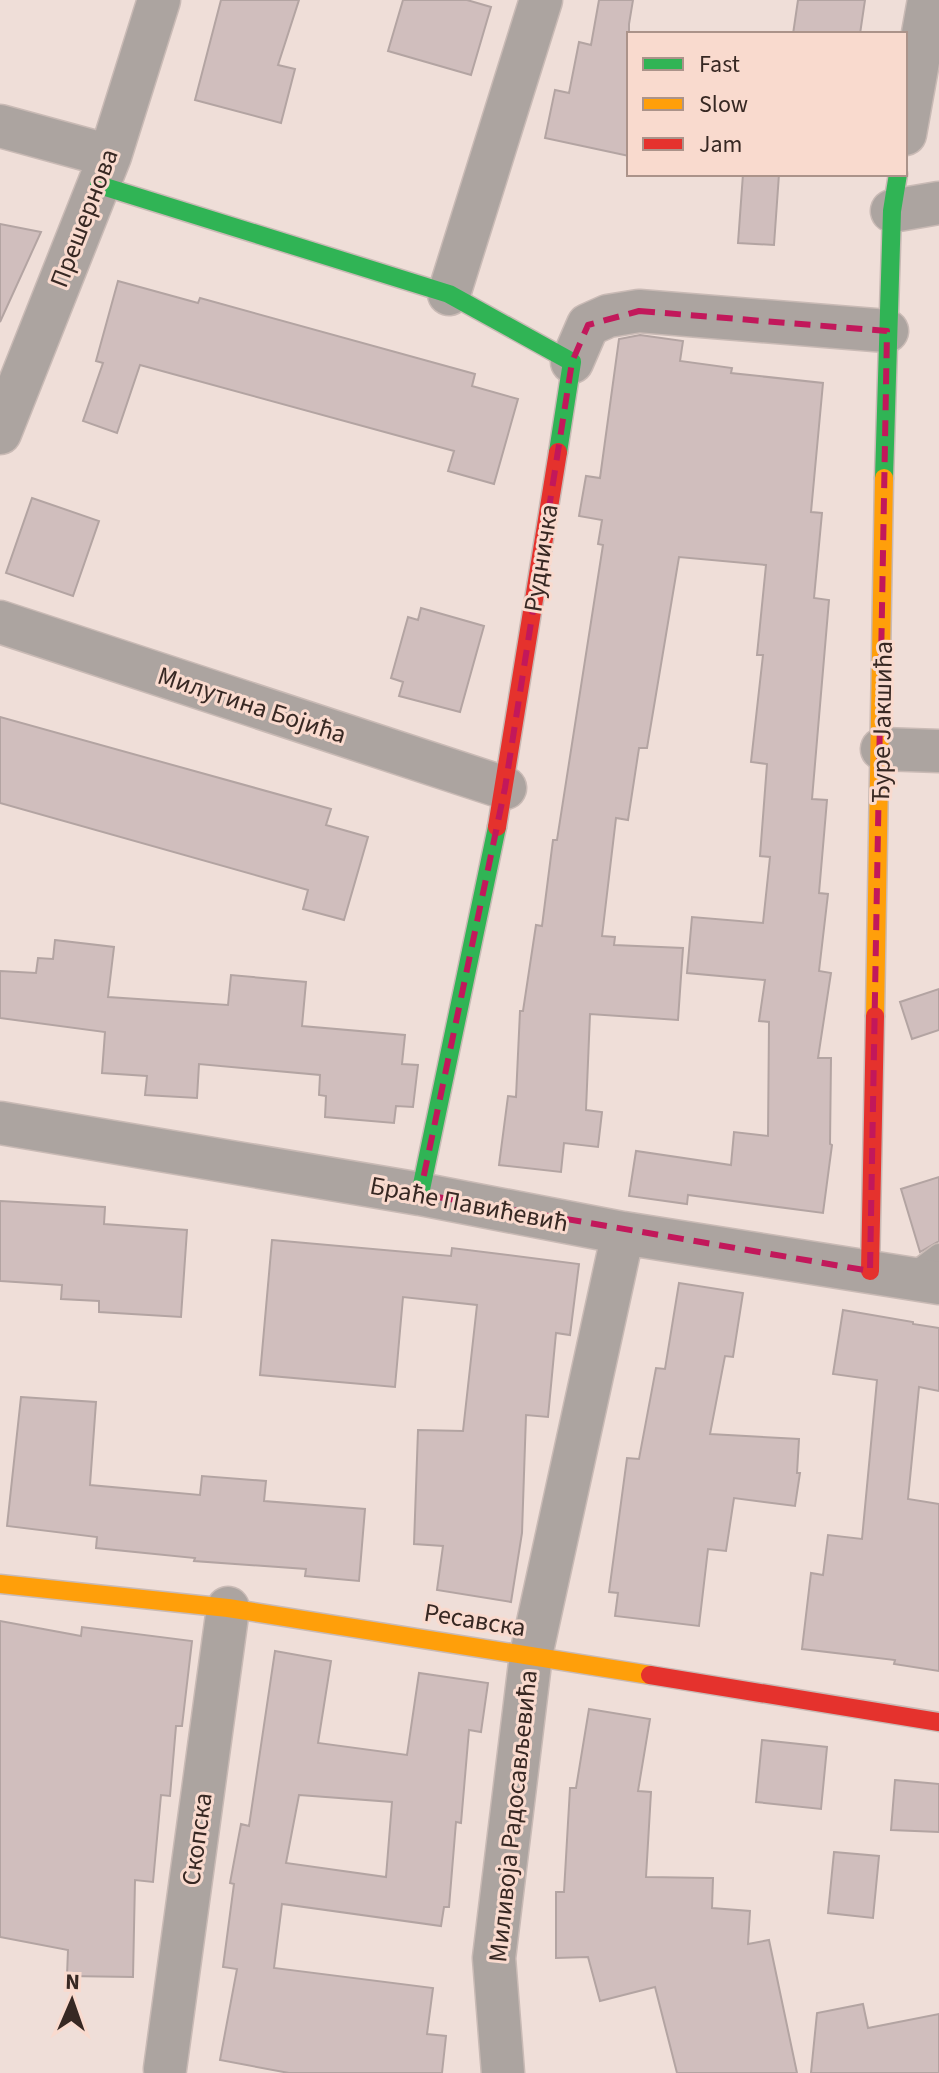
<svg xmlns="http://www.w3.org/2000/svg" width="939" height="2073" viewBox="0 0 939 2073" font-family="'Source Sans 3',sans-serif">
	<style>
		.building { fill: #d0bebd; stroke: #b3a4a2; stroke-width: 2; fill-rule: evenodd }
		.lines { fill: none; stroke-linecap: round; stroke-linejoin: round }
		.lane-casing { stroke: #c9bab5; stroke-width: 25 }
		.street-casing { stroke: #c9bab5; stroke-width: 45 }
		.fast-casing { stroke: #c9bab5; stroke-width: 21 }
		.slow-casing { stroke: #c9bab5; stroke-width: 21 }
		.jam-casing { stroke: #c9bab5; stroke-width: 21 }
		.lane { stroke: #aca4a0; stroke-width: 22 }
		.street { stroke: #aca4a0; stroke-width: 42 }
		.fast { stroke: #30b455; stroke-width: 18 }
		.slow { stroke: #ff9f0a; stroke-width: 18 }
		.jam { stroke: #e5322d; stroke-width: 18 }
		.marked { fill: none; stroke: #c2185b; stroke-width: 6; stroke-dasharray: 16 10; stroke-linejoin: round }
		.labels { text-anchor: middle; dominant-baseline: central; stroke-width: 6; stroke-linejoin: round; paint-order: stroke }
		.street-label { font-size: 26px; fill: #372823; stroke: #f9dace }
	</style>
	<rect width="100%" height="100%" fill="#efded8"/>
	<!-- building -->
	<path class="building" d="M221,0H299L278,65L295,69L281,123L195,100Z
		M403,0H467L491,7L471,75L388,51Z
		M599,0H633L629,24V156L545,138L555,90L569,93L579,42L591,45Z
		M798,0H865L860,34H793Z
		M743,174H779L774,245L738,243Z
		M0,224L41,232L0,322Z
		M118,281L198,303L200,298L475,374L472,386L518,399L494,484L448,471L454,451L140,365L117,433L83,421L103,363L96,361Z
		M640,335L683,341L680,361L732,368L731,373L823,383L811,512L822,513L814,598L829,600L812,799L827,800L819,893L828,894L819,971L831,973L818,1058H831L830,1144L832,1145L823,1213L688,1195L687,1204L629,1196L636,1151L731,1165L734,1132L768,1136L769,1022L759,1021L765,980L687,973L692,917L763,923L770,857L760,856L767,764L751,762L763,655H757L766,565L679,557L647,748H639L628,820L616,818L602,936L615,937L614,945L683,948L678,1020L590,1014L586,1110L602,1112L598,1147L564,1143L561,1172L499,1165L508,1096L516,1097L520,1011H523L536,925L542,926L553,840H557L603,545L598,544L602,520L579,516L586,476L600,478L619,339Z
		M32,498L99,521L73,596L6,573Z
		M421,608L484,626L460,712L399,696L403,682L391,678L408,617L418,620Z
		M0,717L331,809L326,825L368,837L344,920L303,909L308,890L0,803Z
		M55,940L114,947L108,997L228,1005L231,975L306,982L302,1026L405,1035L402,1064L418,1065L413,1107L396,1106L394,1123L325,1117L326,1096L319,1095L320,1075L199,1064L197,1098L145,1095L147,1076L102,1073L105,1032L0,1018V971L36,973L38,958L53,959Z
		M939,989V1030L912,1039L900,1002Z
		M939,1177V1241L920,1252L901,1189Z
		M0,1201L105,1207L104,1224L187,1230L181,1317L99,1312V1301L61,1299L62,1285L0,1281Z
		M272,1240L451,1256L452,1248L579,1264L570,1335L556,1333L548,1417L526,1415L522,1533L511,1602L437,1590L443,1546L414,1544L418,1430L463,1431L477,1305L403,1297L395,1387L260,1375Z
		M679,1283L743,1293L733,1357L725,1356L710,1434L799,1439L797,1473H800L795,1506L734,1498L726,1551L708,1549L699,1626L615,1616L618,1593L609,1592L627,1458L639,1459L656,1368L665,1369Z
		M843,1310L913,1322V1324L939,1328V1391L919,1387L908,1499L939,1504V1671L894,1664L895,1660L802,1649L811,1573L823,1575L828,1535L862,1539L877,1380L833,1374Z
		M21,1397L96,1402L90,1485L200,1495L202,1476L266,1481L264,1501L365,1509L359,1581L305,1576L306,1569L194,1561L195,1558L96,1548L97,1537L7,1526Z
		M0,1621L81,1636L82,1627L192,1641L182,1726H176L170,1796L161,1795L153,1882L135,1880L133,1977L67,1976L68,1950L0,1937Z
		M275,1651L331,1661L318,1743L407,1755L419,1673L488,1683L481,1732L469,1730L461,1823L456,1822L449,1907H444L441,1926L282,1904L274,1968L433,1988L427,2034L446,2036L442,2073H289L220,2060L237,1969L223,1967L234,1884L230,1883L241,1824L249,1826ZM299,1795L392,1802L386,1877L286,1863Z
		M589,1709L650,1719L638,1791L651,1792L646,1877L713,1878L712,1908L750,1911L748,1944L769,1940L797,2073H677L655,1987L600,2001L588,1957L556,1958V1892H564L570,1788H576Z
		M762,1740L827,1747L821,1809L756,1802Z
		M895,1780L939,1784V1832L891,1830Z
		M834,1852L879,1856L873,1918L828,1913Z
		M863,2004L868,2028L939,2014V2073H811L817,2013Z"/>
	<g class="lines">
		<defs>
			<path id="lane" d="M910,1277L939,1255"/>
			<path id="street" d="M0,126L110,156
				M905,134L929,0
				M892,211L939,203
				M449,294L541,0
				M572,362L588,325L608,316L639,311L887,331
				M0,433L110,156L159,0
				M0,622L505,788
				M882,749L939,751
				M0,1123L420,1194L623,1233L939,1283
				M165,2069L228,1608
				M503,2073L494,1958L531,1655L623,1233"/>
			<path id="fast" d="M99,185L449,294L572,362L558,452
				M884,478L892,211L898,174
				M420,1194L497,827"/>
			<path id="slow" d="M875,1016L884,478
				M0,1584L228,1608L650,1675"/>
			<path id="jam" d="M497,827L558,452
				M870,1271L875,1016
				M650,1675L939,1722"/>
		</defs>
		<!-- lane casing -->
		<use href="#lane" class="lane-casing"/>
		<!-- street casing -->
		<use href="#street" class="street-casing"/>
		<!-- fast casing -->
		<use href="#fast" class="fast-casing"/>
		<!-- slow casing -->
		<use href="#slow" class="slow-casing"/>
		<!-- jam casing -->
		<use href="#jam" class="jam-casing"/>
		<!-- lane -->
		<use href="#lane" class="lane"/>
		<!-- street -->
		<use href="#street" class="street"/>
		<!-- fast -->
		<use href="#fast" class="fast"/>
		<!-- slow -->
		<use href="#slow" class="slow"/>
		<!-- jam -->
		<use href="#jam" class="jam"/>
	</g>
	<!-- marked area -->
	<path class="marked" d="M639,311L887,331L870,1271L420,1194L505,788L572,362L588,325Z"/>
	<g class="labels">
		<!-- street labels -->
		<g class="street-label">
			<text transform="translate(84 218) rotate(-69)">Прешернова</text>
			<text transform="translate(541 558) rotate(-81)">Рудничка</text>
			<text transform="translate(252 705) rotate(18)">Милутина Бојића</text>
			<text transform="translate(882 722) rotate(-89)">Ђуре Јакшића</text>
			<text transform="translate(469 1204) rotate(11)">Браће Павићевић</text>
			<text transform="translate(475 1620) rotate(9)">Ресавска</text>
			<text transform="translate(513 1816) rotate(-84)">Миливоја Радосављевића</text>
			<text transform="translate(197 1839) rotate(-82)">Скопска</text>
		</g>
	</g>
	<!-- legend -->
	<rect x="627" y="32" width="280" height="144" fill="#f9dace" stroke="#ab938a" stroke-width="2"/>
	<rect x="643" y="58" width="40" height="12" fill="#30b455" stroke="#ab938a" stroke-width="2"/>
	<text x="699" y="72" font-size="24" fill="#372823">Fast</text>
	<rect x="643" y="98" width="40" height="12" fill="#ff9f0a" stroke="#ab938a" stroke-width="2"/>
	<text x="699" y="112" font-size="24" fill="#372823">Slow</text>
	<rect x="643" y="138" width="40" height="12" fill="#e5322d" stroke="#ab938a" stroke-width="2"/>
	<text x="699" y="152" font-size="24" fill="#372823">Jam</text>
	<!-- north arrow -->
	<g transform="translate(72 2001) rotate(2)" stroke="#f9dace" stroke-width="6" paint-order="stroke">
	<path d="M0-6L14 30L0 20L-14 30Z" fill="#372823"/>
	<text y="-12" font-size="22" font-weight="bold" text-anchor="middle" fill="#372823">N</text>
	</g>
</svg>
